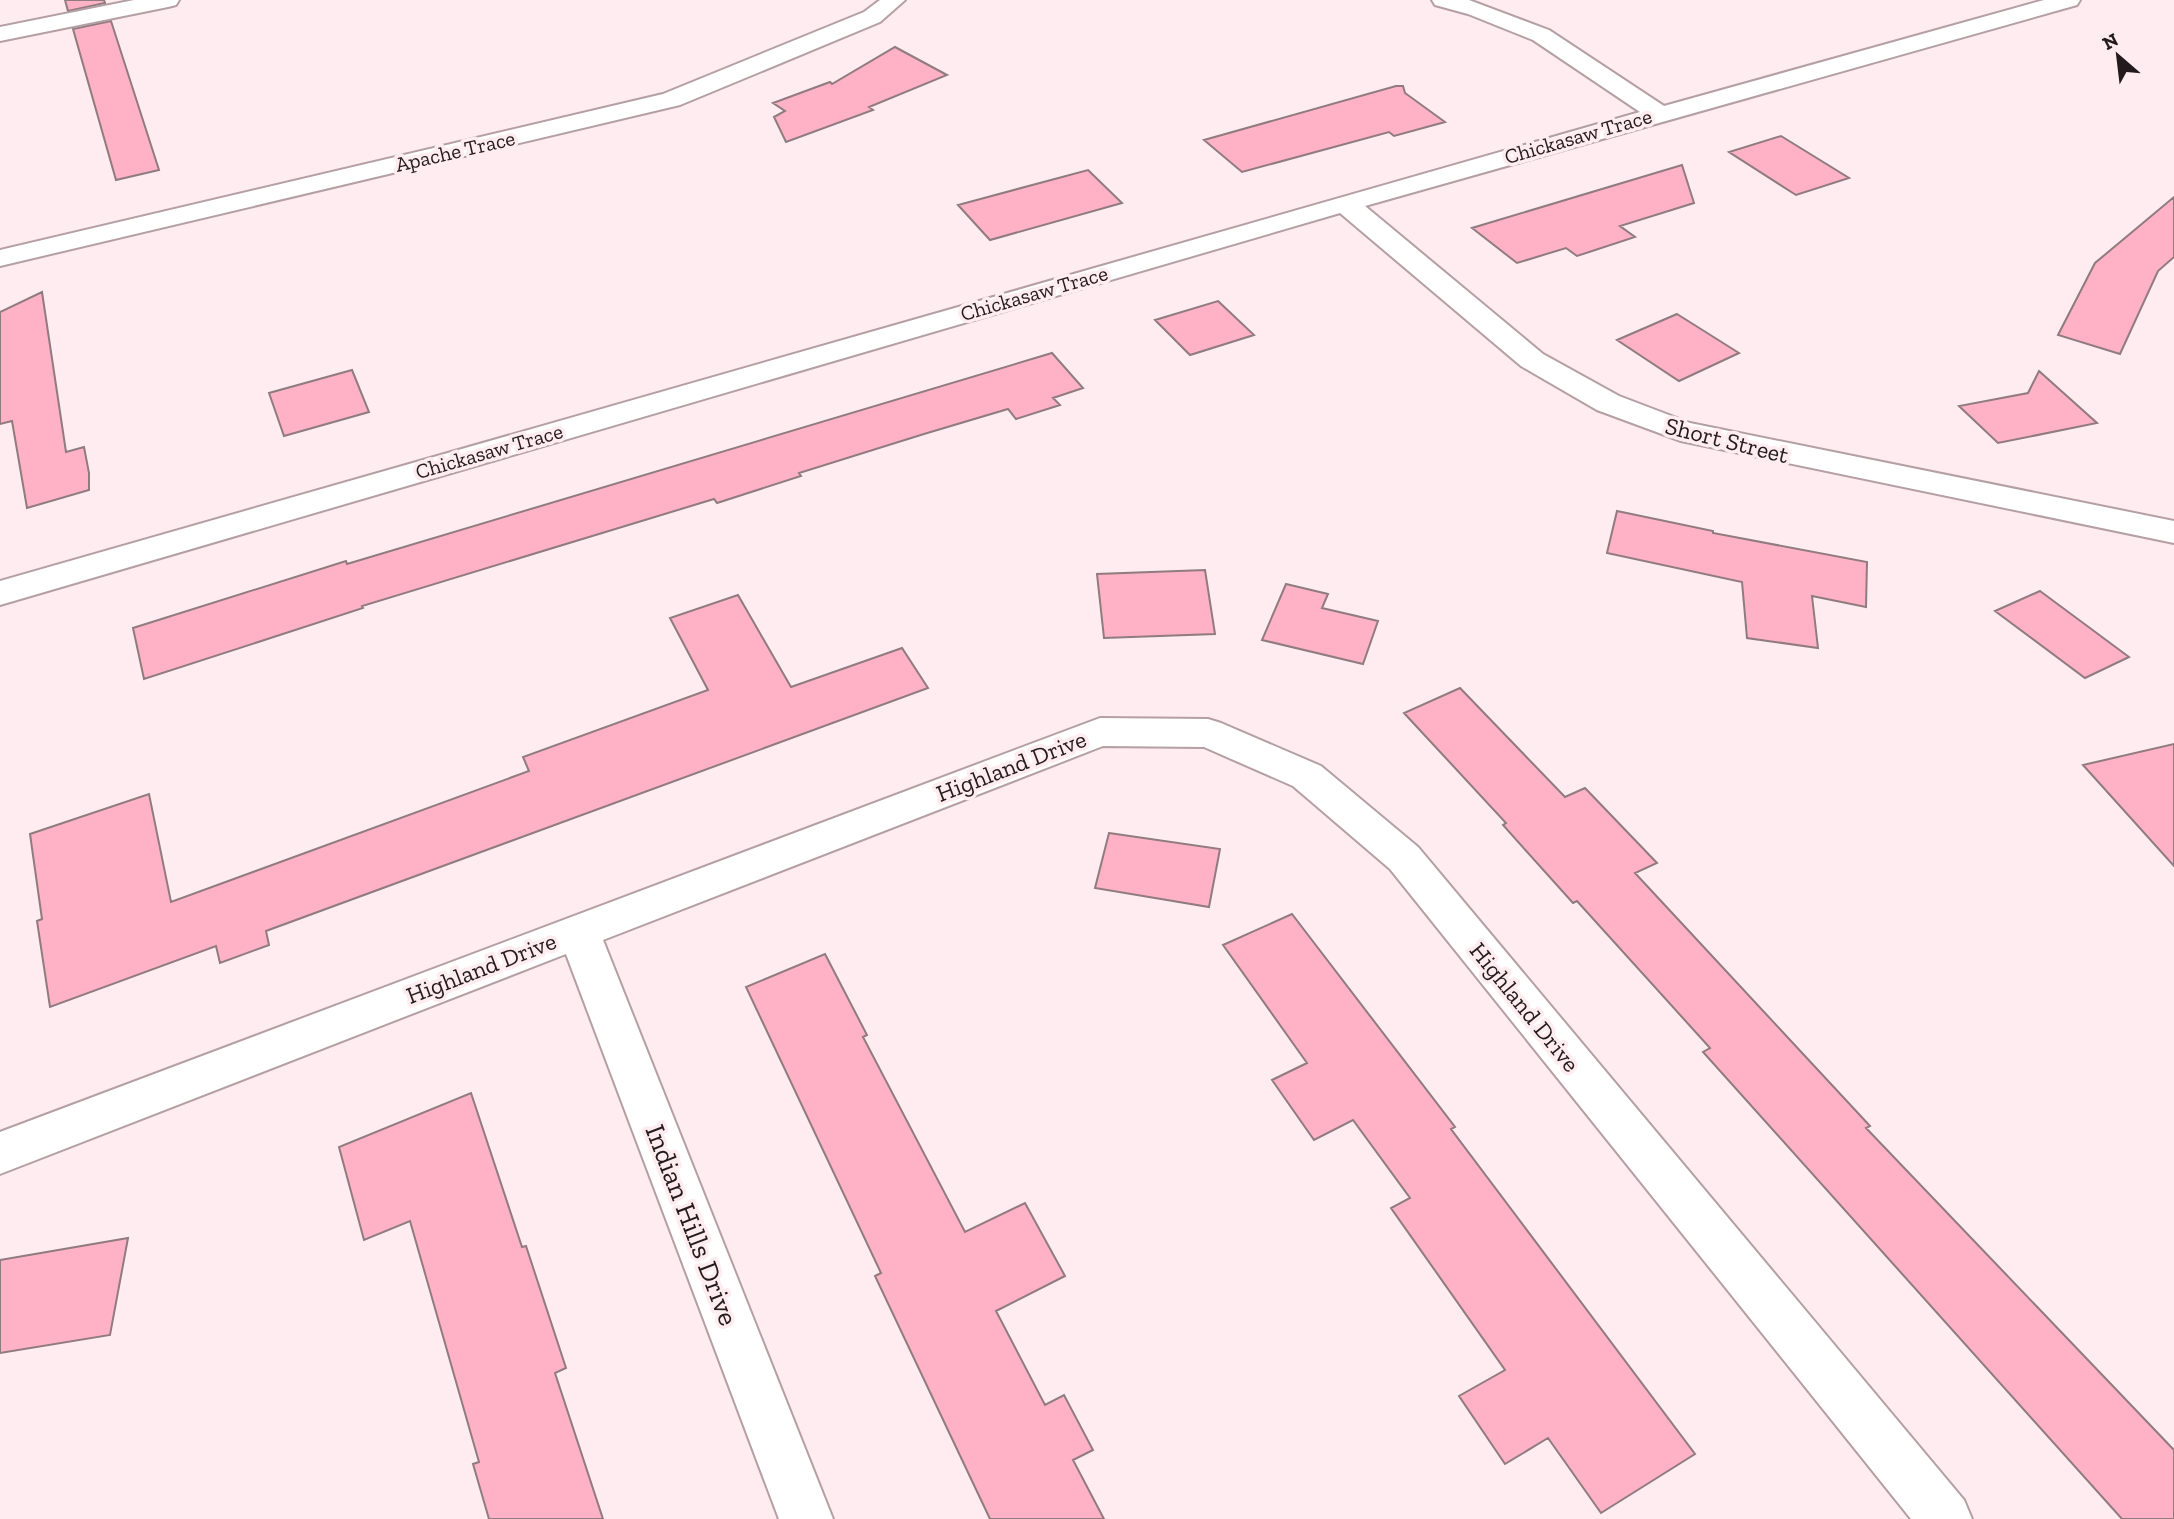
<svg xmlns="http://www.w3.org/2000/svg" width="2174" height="1519" viewBox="0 0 2174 1519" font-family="'Zilla Slab',serif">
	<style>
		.building { fill: #ffb1c5; stroke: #8f7b80; stroke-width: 2 }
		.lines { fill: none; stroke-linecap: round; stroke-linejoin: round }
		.minor-casing { stroke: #b49fa4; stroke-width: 4 }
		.minor { fill: #fff; fill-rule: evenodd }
		.labels { text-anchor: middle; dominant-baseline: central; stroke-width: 7; stroke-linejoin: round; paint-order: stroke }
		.far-street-label { font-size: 21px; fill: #221a1c; stroke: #feecf0 }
		.street-label { font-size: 24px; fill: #221a1c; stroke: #feecf0 }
		.near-street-label { font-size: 28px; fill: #221a1c; stroke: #feecf0 }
	</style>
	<rect width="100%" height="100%" fill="#feecf0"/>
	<!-- building -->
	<path class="building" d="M65,0H104L105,3L68,11Z
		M111,21L159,170L116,180L73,29Z
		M895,47L947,75L869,107L873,110L786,142L774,117L785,111L773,103L830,82L832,84Z
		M1396,86H1403L1405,93L1445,122L1394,136L1389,132L1242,172L1204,140Z
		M1781,136L1849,178L1796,195L1729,152Z
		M1682,165L1694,203L1620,226L1635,237L1577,256L1566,248L1517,263L1472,228Z
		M1088,170L1122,203L990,240L958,205Z
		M2174,197V257L2158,271L2120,354L2058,335L2095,263Z
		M42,292L66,452L84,447L89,473V490L27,508L12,421L0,424V312Z
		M1218,301L1254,335L1190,355L1155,320Z
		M1677,314L1739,353L1679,381L1617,340Z
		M1052,353L1083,388L1053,398L1060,405L1016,419L1008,409L924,434L799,473L801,476L717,503L714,499L362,606L363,608L144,679L133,628L346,561L347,564Z
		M352,370L369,412L284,436L269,393Z
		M2039,371L2097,423L1998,443L1959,406L2028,393Z
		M1617,511L1713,531V533L1867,562L1866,607L1812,596L1818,648L1747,638L1742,582L1607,553Z
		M1205,570L1215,634L1104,638L1097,574Z
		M1286,584L1328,594L1322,608L1378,621L1363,664L1262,640Z
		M2040,591L2129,657L2085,678L1995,611Z
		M738,595L791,687L902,648L928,688L266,931L269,945L220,963L216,946L50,1007L37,921L42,919L30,834L149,794L171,902L529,771L523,757L708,690L670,618Z
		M1460,688L1565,797L1585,788L1657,863L1635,873L1870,1126L1866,1128L2174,1450V1519H2122L1703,1052L1710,1048L1577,901L1573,903L1503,825L1506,823L1404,713Z
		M2174,744V866L2083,765Z
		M1109,833L1220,849L1209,907L1095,888Z
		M1292,914L1455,1127L1451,1129L1695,1454L1601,1513L1548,1438L1505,1464L1459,1396L1505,1370L1391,1208L1410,1198L1353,1120L1314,1140L1272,1080L1307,1063L1223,945Z
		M825,954L867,1035L863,1037L965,1232L1025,1203L1065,1276L996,1311L1045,1405L1064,1395L1093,1450L1073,1460L1104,1519H990L875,1276L881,1273L746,987Z
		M471,1093L522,1247L526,1246L566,1368L555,1373L603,1519H489L473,1464L479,1462L410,1221L364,1240L339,1147Z
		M128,1238L110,1335L0,1353V1260Z"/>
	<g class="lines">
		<defs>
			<path id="minor" d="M134,0H179L176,5L168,7L0,41V27Z
				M880,0H905L880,22L680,105L0,266V250L663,94L864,12Z
				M1432,0H1469L1549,30L1664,106L2044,0H2080L2077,5L1365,206L1543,354L1619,396L1690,423L2174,521V543L1681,441L1597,410L1521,366L1340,213L0,605V581L1640,112L1533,40L1468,14L1435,5Z
				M1100,718L1208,719L1221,723L1321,766L1418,847L1964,1500L1972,1519H1911L1390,869L1293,786L1204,747L1103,746L603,940L833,1519H779L566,954L0,1174V1132Z"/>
		</defs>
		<!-- minor casing -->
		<use href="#minor" class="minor-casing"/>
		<!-- minor -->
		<use href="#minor" class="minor"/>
	</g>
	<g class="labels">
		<!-- far-street labels -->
		<g class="far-street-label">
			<text transform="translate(1578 136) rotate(-16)">Chickasaw Trace</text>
			<text transform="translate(455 151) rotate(-13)">Apache Trace</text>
			<text transform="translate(1034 293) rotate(-16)">Chickasaw Trace</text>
			<text transform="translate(489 451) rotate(-16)">Chickasaw Trace</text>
		</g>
		<!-- street labels -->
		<g class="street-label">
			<text transform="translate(1727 440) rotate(14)">Short Street</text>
			<text transform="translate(1011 766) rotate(-21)">Highland Drive</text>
			<text transform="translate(481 968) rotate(-21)">Highland Drive</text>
			<text transform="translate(1525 1007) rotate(51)">Highland Drive</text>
		</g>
		<!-- near-street labels -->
		<g class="near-street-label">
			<text transform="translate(692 1225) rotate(69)">Indian Hills Drive</text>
		</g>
	</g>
	<!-- north arrow -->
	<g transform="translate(2118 56) rotate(332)" stroke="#feecf0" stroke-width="5" paint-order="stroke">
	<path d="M0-5L12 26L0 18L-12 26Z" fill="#221a1c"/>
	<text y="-10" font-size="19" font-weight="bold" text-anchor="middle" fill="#221a1c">N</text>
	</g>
</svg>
